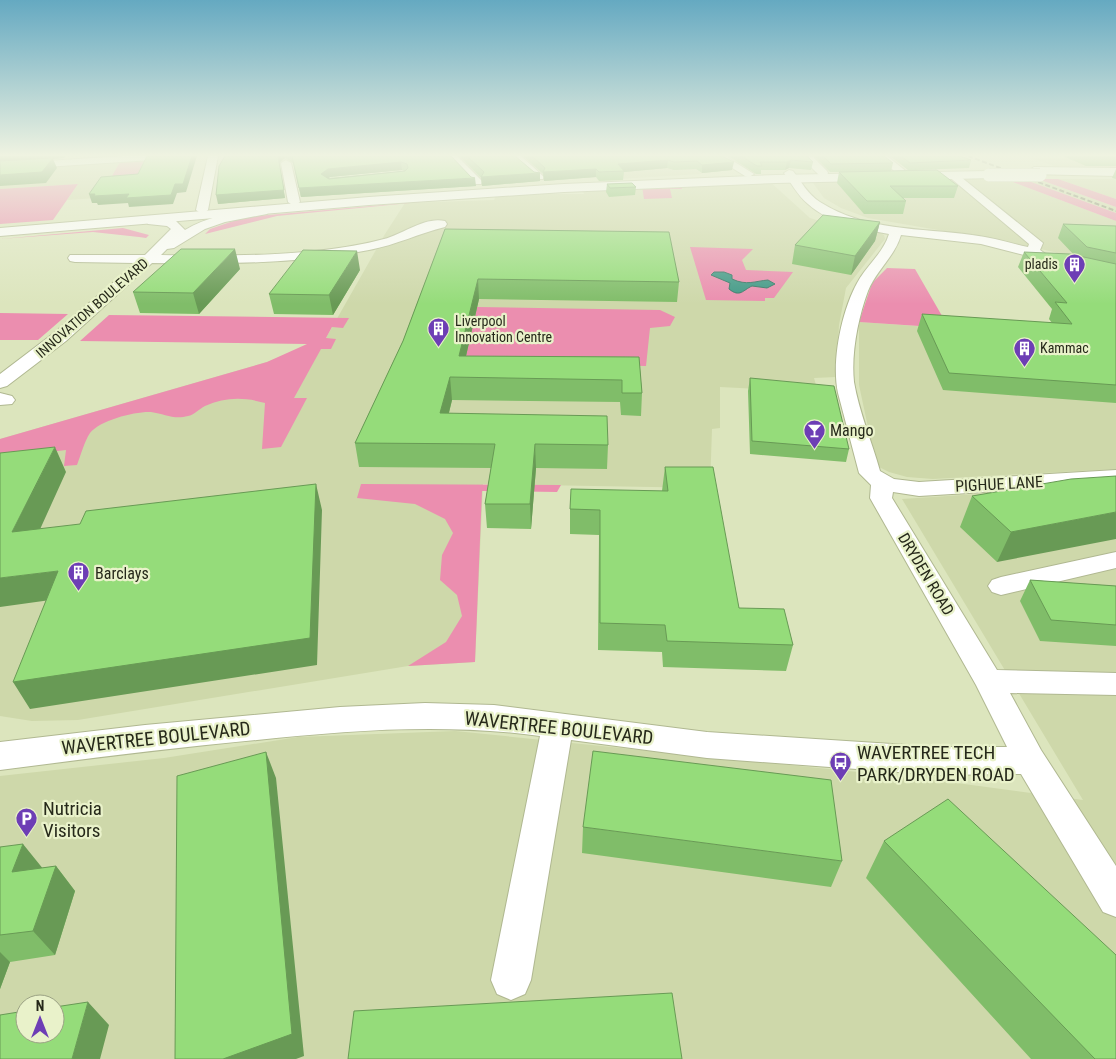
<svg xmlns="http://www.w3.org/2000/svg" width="1116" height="1059" viewBox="0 0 1116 1059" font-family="'Roboto Condensed',sans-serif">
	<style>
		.built { fill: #ced8aa; fill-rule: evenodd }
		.green { fill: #eb8eaf }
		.water { fill: #409886; stroke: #387766 }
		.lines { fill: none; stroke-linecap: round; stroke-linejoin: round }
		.street-casing { stroke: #b0b891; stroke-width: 2 }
		.highway-casing { stroke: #b0b891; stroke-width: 2 }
		.street { fill: #fff; fill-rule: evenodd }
		.highway { fill: #fff; fill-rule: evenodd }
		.rail { stroke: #83896d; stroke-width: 2; stroke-dasharray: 5 2.5; stroke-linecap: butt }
		.highway-bridge-casing { stroke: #b0b891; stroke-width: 14; stroke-linecap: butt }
		.highway-bridge { stroke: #fff; stroke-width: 13 }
		.wall { fill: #80bd69; fill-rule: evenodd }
		.shaded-wall { fill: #689a55 }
		.building { fill: #95dc7a; stroke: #689a55; fill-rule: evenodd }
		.labels { text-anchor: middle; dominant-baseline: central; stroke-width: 4.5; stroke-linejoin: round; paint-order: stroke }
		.far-poi-label { font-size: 14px; fill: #26291a; stroke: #e9f2ca; text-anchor: start }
		.far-street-label { font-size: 14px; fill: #26291a; stroke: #e9f2ca }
		.poi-label { font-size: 16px; fill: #26291a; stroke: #e9f2ca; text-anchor: start }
		.street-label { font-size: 16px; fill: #26291a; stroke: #e9f2ca }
		.near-street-label { font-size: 19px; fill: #26291a; stroke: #e9f2ca }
		.near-poi-label { font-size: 19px; fill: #26291a; stroke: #e9f2ca; text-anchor: start }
	</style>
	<rect width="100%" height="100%" fill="#dce5bd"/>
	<!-- built -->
	<path class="built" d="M639,156L692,166L702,174L617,179Z
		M1030,158H1109L1116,162V167L1055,166Z
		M145,159L133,183L97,198L67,200L78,184L0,189V168Z
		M821,179H1005L1116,221V270L1078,261L1054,252L1014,243L868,218L841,208L824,198L813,183Z
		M1023,179H1038L1116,207V213Z
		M1058,179H1116V199Z
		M768,180L810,218L832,225L876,231L884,235L885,239L846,288L839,325L836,377L814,378L818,392L720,387V428L712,429L710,488L483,484L475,662L408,666L78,720L32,721L0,716V439L267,362L326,338L385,234L405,203L494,200L496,196H520L521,194H584L582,189Z
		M859,322L1116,340V469L933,479L907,477L889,472L879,467L875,460L859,385Z
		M993,493L1116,501V1059H0V776L164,758L298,737L455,731L927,779L1083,800L902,499ZM25,1004H55V1034H25Z"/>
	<!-- green -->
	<path class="green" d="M145,159L133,183L107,185L121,160Z
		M1005,179H1023L1116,213V221Z
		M1038,179H1058L1116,199V207Z
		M78,184L53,220L0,224V189Z
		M681,184L682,189H670L672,198L644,199L642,186Z
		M451,199L277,216L205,234L210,229L245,217Z
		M123,228L149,235L146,238L139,237L93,232L0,239Z
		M690,247L753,249L742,260L746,270L793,272L774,298H765V301L706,300Z
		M887,268L915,269L949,328L859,322L872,283Z
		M477,307L660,310L675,317L670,326L650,328L646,366L464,362Z
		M0,313L68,314L38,340H0Z
		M109,315L349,318L343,328L332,327L326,338L336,339L331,349H321L294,398H307L281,447L262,449L265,403C244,397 225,397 205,406C199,409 194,415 188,416C174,420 165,414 151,412C136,411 100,420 90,433C84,442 81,455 77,465L64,466L66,450L0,458V439L267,362L307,344L80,341Z
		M361,484L561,485L557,492L482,491L475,662L408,666L446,642L462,616L457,595L440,580L442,555L453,533L445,519L415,504L357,498Z"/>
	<!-- water -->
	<path class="water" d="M714,272H724L732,275V279C747,286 755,281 768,280L775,284L767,288L752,286C743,290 740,298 729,289L730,283L711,275Z"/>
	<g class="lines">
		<defs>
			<path id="street" d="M124,156H171L166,159L0,170V164Z
				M208,156H218L208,210L202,214L196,210Z
				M447,156H457L483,182L481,184H473Z
				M510,156H521L544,177L543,179H535Z
				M713,156H725L754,174L749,177L745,176Z
				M809,156L813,157L827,171L828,173L827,175H819L805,161L804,159Z
				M876,156H887L907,172L902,175L898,174Z
				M286,160L291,163L300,202L294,206L288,202L281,163Z
				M789,170L793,171C801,181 808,195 820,202C865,231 921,228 972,235C991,237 1009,243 1028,247L1029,244L947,175L948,173H956L1043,243L1040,250L1047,255L1040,259L981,244L901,235C895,256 876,271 868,291C858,318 851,354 854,382C859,412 872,442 880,471L894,479L919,482L1116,470V484L919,496L893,492L892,498L997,670L1116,673V695L1010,693L1041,750L1116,866V917L1103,912L1021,774L938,775L707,758L571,740L531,980L525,994L511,1000L497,994L491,980L540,736C445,723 352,730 257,740C171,748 85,759 0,770V742L145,725L340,707L425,703L494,705L707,732L938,747H1007L976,685L870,498L871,485L859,473L838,393C831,361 842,307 860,278C869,264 884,251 889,234C861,229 829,223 808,204C798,196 791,183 784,173Z
				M263,207L269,211L267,214L225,222L205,229L174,248L167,249L161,255C232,256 316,257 384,239C403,234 426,216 445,221L447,224L445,227C420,233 396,245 369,250C298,264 225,264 152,263L66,341L7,386L0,388V374L54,333L136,263L75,262L70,261L68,258L70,255H145L171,229L167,226L148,224L146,221L148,218L174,219L185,230C208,216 236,212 263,207Z
				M0,393L12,396L15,400L12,404L0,405Z
				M1116,552V568L1001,595L992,592L988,586L992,580L1001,577Z"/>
			<path id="highway" d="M1034,167L1116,168V176L1030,174L1028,171Z
				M989,171L993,172L995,175L993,178L776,183L564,192L369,205L0,236V228L369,197L564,184L776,175Z"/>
		</defs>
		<!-- street casing -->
		<use href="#street" class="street-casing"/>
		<!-- highway casing -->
		<use href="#highway" class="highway-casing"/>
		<!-- street -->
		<use href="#street" class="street"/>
		<!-- highway -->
		<use href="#highway" class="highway"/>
		<!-- rail -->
		<path class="rail" d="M968,156L1116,211"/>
		<defs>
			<path id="highway-bridge" d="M989,175H1040"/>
		</defs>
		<!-- highway-bridge casing -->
		<use href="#highway-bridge" class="highway-bridge-casing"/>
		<!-- highway-bridge -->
		<use href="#highway-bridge" class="highway-bridge"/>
	</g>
	<!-- wall -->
	<path class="wall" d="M225,156H451L476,186L301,197L293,163L285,158L279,163L285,198L218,204ZM402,170L404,171L328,178L330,177Z
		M459,156H515L534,172L540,173V181L482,186L481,178Z
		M523,156H722L732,170L702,173L696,169L674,170L667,168L624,172L623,180L599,181L596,177L544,181L543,174Z
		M728,156H808L813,162L811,170L789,168L785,170H761V174H756Z
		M814,156H884L893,163L891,171L908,170L890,156H960L971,160L969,168L916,170L958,186L954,198H903L906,201L903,214H864L837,183L839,172H830Z
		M1063,156H1116V166H1086Z
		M1116,169V179L1112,178Z
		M607,184L636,187L635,195L609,197L606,192Z
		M880,222L875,241L851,275L792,264L795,245Z
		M1063,224L1116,226V403L943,390L917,331L922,314L1052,323L1049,319L1052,309L1018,267L1024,252L1074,255L1058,238Z
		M445,229L679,282L677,302L479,299L466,356L639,357L642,393L641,416L621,415L620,402L452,400L449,413L608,445L607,469L536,468L531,529L487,528L485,504L491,468L359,467L355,443L403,341Z
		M240,269L199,314L140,313L133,292Z
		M360,270L333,315L274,314L269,294Z
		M750,378L849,449L846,462L750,454L748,391Z
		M665,467L739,608L793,645L786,671L663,667L662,652L598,650L599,535L570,534V509L662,491Z
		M1116,476L997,562L960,527L972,496Z
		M1030,580L1116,586V646L1040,641L1020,601Z
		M583,827L842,861L831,887L582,853Z
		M884,841L1116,1059H1031L866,878Z
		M0,847L42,868L56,866L75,891L55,955L10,962L0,989Z"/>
	<!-- shaded-wall -->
	<path class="shaded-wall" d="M0,156H66L64,158L53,159L57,168L46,183L0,186Z
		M192,156H197L186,192L177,193L173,204L129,207L128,203L98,205L97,203H92L89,194L175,184Z
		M278,156H284L285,158L279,163L285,198L218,204L216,195Z
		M668,160L667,168L624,172L618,164Z
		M791,160L789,168L785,170L787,162Z
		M401,162L402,170L330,177L322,183L321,174L328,169Z
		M734,162L732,170L702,173V165Z
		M596,169V177L544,181L543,172Z
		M540,173V181L482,186L481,177Z
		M475,178L476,186L301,197L299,188Z
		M880,222L875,241L851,275L855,256Z
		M235,249L240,269L199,314L193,293Z
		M357,251L360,270L333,315L329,295Z
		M478,279L479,299L461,378L459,356Z
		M450,377L452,400L443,436L440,413Z
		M535,444L536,468L531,529L530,504Z
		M55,447L66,472L27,558L12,532Z
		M316,484L322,510L317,665L30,709L13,682Z
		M1116,512V539L997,562L1011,532Z
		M58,571L72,597L0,607V578Z
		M266,752L276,778L304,1056L296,1059H223Z
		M23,844L44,870L12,872Z
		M56,866L75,891L55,955L33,931Z
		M0,952L10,962L0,989Z
		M88,1002L109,1025L100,1059H72Z"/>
	<!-- building -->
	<path class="building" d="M147,156H192L183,184H175L171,195L126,198L129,194L94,196L95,194H89L101,177L138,174Z
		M225,156H278L284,190L216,195L219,166Z
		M292,156H451L471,177L475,178L299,188ZM401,162L407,164L408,168L405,171L329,179L321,174L328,169Z
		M467,156H515L534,172L540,173L481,177L484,172Z
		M532,156H722L734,162L702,165L697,161L674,162L668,160L618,164L624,171L599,172L596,169L543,172L545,168Z
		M741,156H807L813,162L791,160L787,162H760L762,166H757Z
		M823,156H884L893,163L831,164Z
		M901,156H960L971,160L910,163Z
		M53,158L42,172L0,175V161Z
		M937,170L958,186H890L906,201H867L839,172Z
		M632,183L636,187L610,188L607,184Z
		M823,215L880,222L855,256L795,245Z
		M1063,224L1116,226V253L1087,247Z
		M445,229L669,232L679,282L478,279L459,356L639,357L642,393H622V380L450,377L440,413L607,416L608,445L535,444L530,504H485L495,444L355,443L403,341Z
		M181,249H235L193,293L133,292Z
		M303,250L357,251L329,295L269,294Z
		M1024,252L1070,254L1116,264V385L949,373L922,314L1072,324L1055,302L1067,303Z
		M750,378L834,386L849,449L752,441Z
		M55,447L12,532L80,524L86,511L316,484L310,638L13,682L58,571L0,578V453Z
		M665,467H713L739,608L784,609L793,645L667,641L665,625L600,623V510L570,509L571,489L668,491Z
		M1116,476V512L1011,532L972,496L1071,479Z
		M1030,580L1116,586V625L1051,620Z
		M593,751L831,780L842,861L583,827Z
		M266,752L292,1034L223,1059H175L177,776Z
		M948,799L1116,955V1059H1095L884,841Z
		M23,844L12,872L56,866L33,931L0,935V847Z
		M672,993L682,1059H348L354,1011Z
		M88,1002L72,1059H0V1015L25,1011V1034H55V1007Z"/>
	<!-- sky -->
	<linearGradient id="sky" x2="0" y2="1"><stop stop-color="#65a9c1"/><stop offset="0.51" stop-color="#eff3e1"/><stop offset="1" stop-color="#eff3e1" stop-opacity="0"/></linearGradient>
	<rect width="1116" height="304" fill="url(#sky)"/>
	<!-- icons -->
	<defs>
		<symbol id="building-pin" viewBox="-11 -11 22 30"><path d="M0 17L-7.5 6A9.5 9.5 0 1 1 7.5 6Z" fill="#6d3eb5" stroke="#e9f2ca"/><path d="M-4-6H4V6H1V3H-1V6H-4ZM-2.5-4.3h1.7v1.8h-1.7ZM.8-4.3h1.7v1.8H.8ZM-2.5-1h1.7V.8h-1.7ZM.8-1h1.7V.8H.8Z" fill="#fff"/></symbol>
		<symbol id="bar-pin" viewBox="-11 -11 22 30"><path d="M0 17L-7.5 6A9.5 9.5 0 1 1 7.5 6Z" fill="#6d3eb5" stroke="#e9f2ca"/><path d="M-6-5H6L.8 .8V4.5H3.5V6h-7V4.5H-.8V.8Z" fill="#fff"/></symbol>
		<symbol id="bus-pin" viewBox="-11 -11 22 30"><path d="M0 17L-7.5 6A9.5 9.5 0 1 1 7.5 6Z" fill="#6d3eb5" stroke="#e9f2ca"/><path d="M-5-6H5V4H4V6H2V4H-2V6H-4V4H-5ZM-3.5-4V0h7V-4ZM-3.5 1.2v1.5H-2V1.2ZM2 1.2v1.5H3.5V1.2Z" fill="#fff"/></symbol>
		<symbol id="parking-pin" viewBox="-11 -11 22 30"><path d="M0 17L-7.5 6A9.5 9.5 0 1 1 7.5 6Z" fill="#6d3eb5" stroke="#e9f2ca"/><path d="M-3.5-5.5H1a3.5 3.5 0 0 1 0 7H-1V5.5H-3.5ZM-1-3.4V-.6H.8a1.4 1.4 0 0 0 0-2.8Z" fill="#fff"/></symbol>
	</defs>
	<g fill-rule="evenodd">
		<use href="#building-pin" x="1062" y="252" width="25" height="34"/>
		<use href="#building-pin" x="426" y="316" width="25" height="34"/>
		<use href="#building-pin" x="1012" y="336" width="25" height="34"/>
		<use href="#bar-pin" x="802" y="418" width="25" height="34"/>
		<use href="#building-pin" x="66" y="560" width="25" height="34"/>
		<use href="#bus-pin" x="828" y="750" width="25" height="34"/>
		<use href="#parking-pin" x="14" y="806" width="25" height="34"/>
	</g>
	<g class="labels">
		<!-- far-poi labels -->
		<g class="far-poi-label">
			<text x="1058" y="264" text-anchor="end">pladis</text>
			<text x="455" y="321">Liverpool<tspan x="455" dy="16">Innovation Centre</tspan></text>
			<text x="1040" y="348">Kammac</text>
		</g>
		<!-- far-street labels -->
		<g class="far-street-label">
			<text transform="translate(92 308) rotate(-41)">INNOVATION BOULEVARD</text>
		</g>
		<!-- poi labels -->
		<g class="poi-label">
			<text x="830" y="430">Mango</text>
			<text x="95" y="573">Barclays</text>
		</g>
		<!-- street labels -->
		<g class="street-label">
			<text transform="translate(999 484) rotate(-3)">PIGHUE LANE</text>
			<text transform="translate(926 574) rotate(59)">DRYDEN ROAD</text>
		</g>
		<!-- near-street labels -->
		<g class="near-street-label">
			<text transform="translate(559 728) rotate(6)">WAVERTREE BOULEVARD</text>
			<text transform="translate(156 738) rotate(-6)">WAVERTREE BOULEVARD</text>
		</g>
		<!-- near-poi labels -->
		<g class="near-poi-label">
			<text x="857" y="752">WAVERTREE TECH<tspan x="857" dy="22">PARK/DRYDEN ROAD</tspan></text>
			<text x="43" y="808">Nutricia<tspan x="43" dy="22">Visitors</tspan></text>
		</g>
	</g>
	<!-- north arrow -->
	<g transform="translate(40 1019)"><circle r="24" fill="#e9f2ca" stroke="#9ba284"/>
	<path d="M0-4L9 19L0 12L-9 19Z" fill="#6d3eb5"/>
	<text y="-8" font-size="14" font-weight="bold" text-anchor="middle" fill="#26291a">N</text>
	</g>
</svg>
